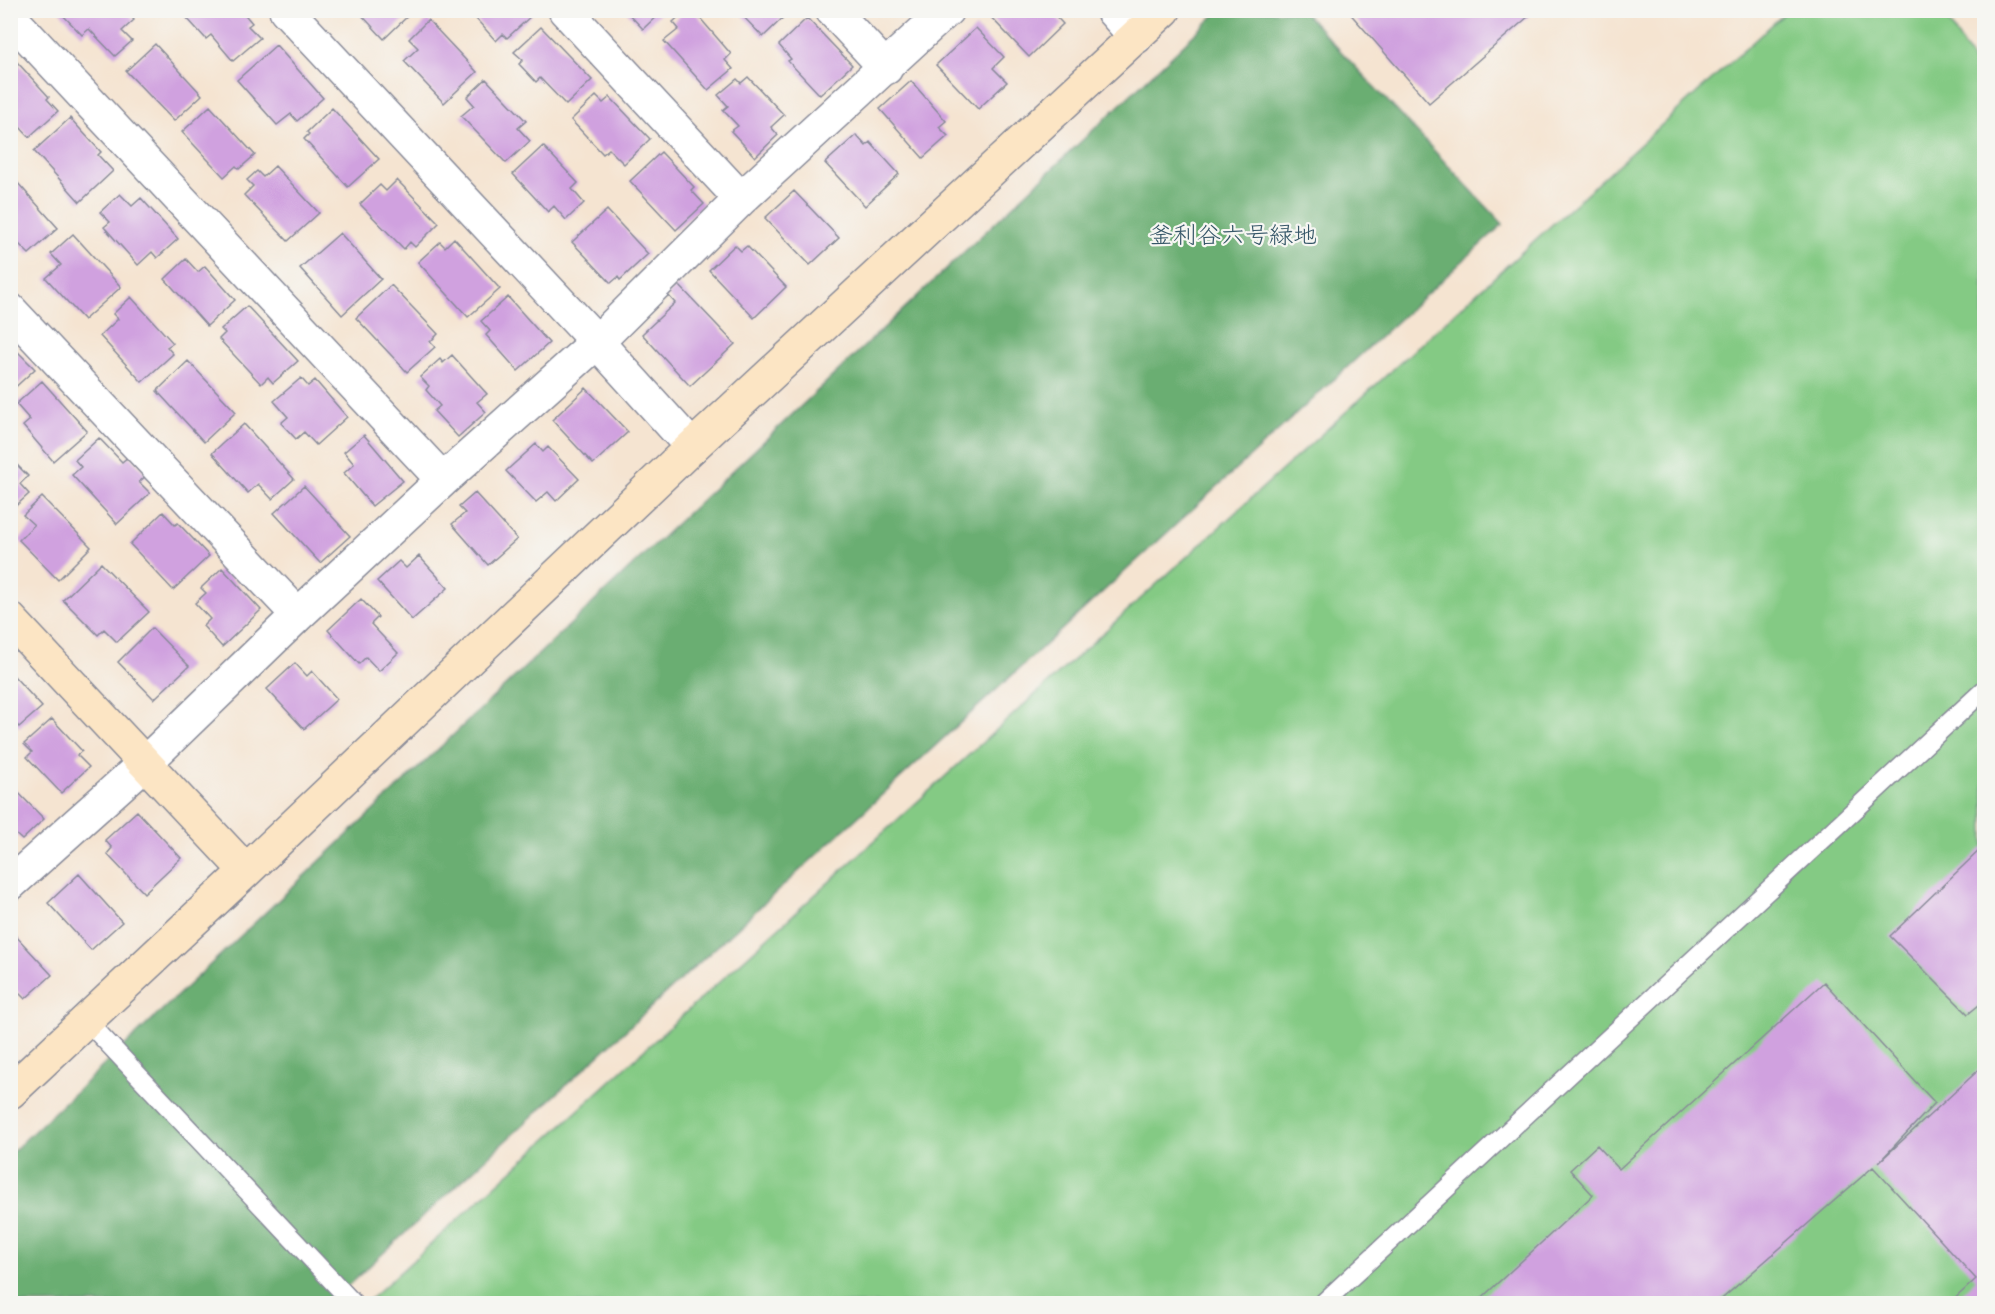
<svg xmlns="http://www.w3.org/2000/svg" width="1995" height="1314" viewBox="0 0 1995 1314" font-family="Mynerve,'Klee One',sans-serif">
	<style>
		.green { fill: #84ca84; stroke: #507c71; stroke-width: 1.5 }
		.forest { fill: #6bae72; stroke: #436e68; stroke-width: 1.5 }
		.building { fill: #d0a1df }
		.lines { fill: none; stroke-linecap: round; stroke-linejoin: round }
		.lane-casing { stroke: #888a98; stroke-width: 21 }
		.street-casing { stroke: #888a98; stroke-width: 36 }
		.secondary-casing { stroke: #888a98; stroke-width: 36 }
		.lane { stroke: #fff; stroke-width: 18 }
		.street { stroke: #fff; stroke-width: 33 }
		.secondary { stroke: #fce5c4; stroke-width: 33 }
		.labels { text-anchor: middle; dominant-baseline: central; stroke-width: 4.5; stroke-linejoin: round; paint-order: stroke }
		.park-label { font-size: 24px; fill: #355668; stroke: #f6f6f2 }
	</style>
	<rect width="100%" height="100%" fill="#f6f6f2"/>
	<filter id="ink" filterUnits="userSpaceOnUse"><feTurbulence type="fractalNoise" baseFrequency=".0167" numOctaves="2"/><feDisplacementMap in="SourceGraphic" scale="12" xChannelSelector="R" yChannelSelector="G"/><feConvolveMatrix kernelMatrix="1 2 1 2 8 2 1 2 1" color-interpolation-filters="sRGB"/></filter>
	<filter id="wash" filterUnits="userSpaceOnUse"><feTurbulence type="fractalNoise" baseFrequency=".008" numOctaves="4" result="noise"/><feDisplacementMap in="SourceGraphic" scale="24" xChannelSelector="R" yChannelSelector="G"/><feGaussianBlur stdDeviation="1.35" result="paint"/><feColorMatrix in="noise" values="0 0 0 0 0 0 0 0 0 0 0 0 0 0 0 0 0 1.4 0 .05"/><feComposite in="paint" operator="in"/></filter>
	<g filter="url(#wash)">
		<rect width="100%" height="100%" fill="#f5e4d1"/>
		<!-- green -->
		<path class="green" d="M1787,11H1942L1984,79V1303L365,1304Z"/>
		<!-- forest -->
		<path class="forest" d="M1219,11H1303L1503,224L329,1303L11,1304V1153Z"/>
		<g id="blocks">
			<!-- building -->
			<path class="building" d="M62,10H126L134,20L122,31L132,41L115,56L89,29L82,35L60,12Z
				M193,10H241L252,23L248,26L260,38L233,61L211,35L206,39L186,17Z
				M357,10H414L384,39Z
				M468,10H528L532,15L507,38L503,34L496,41Z
				M625,10H663L643,29Z
				M686,10H693L731,54L725,60L733,69L708,90L664,41L679,29L673,22Z
				M737,10H791L763,37Z
				M987,10H1050L1063,24L1029,57L986,12Z
				M1347,10H1524L1529,16L1429,103Z
				M807,18L852,65L820,95L788,61L791,59L779,45Z
				M428,20L477,72L444,103L404,61L418,48L409,39Z
				M541,27L592,80L566,105L540,78L536,82L519,64L523,60L514,52Z
				M976,28L1004,57L993,68L1007,82L978,109L936,65Z
				M155,44L202,95L174,121L126,71Z
				M276,45L323,98L297,121L291,114L277,125L237,80Z
				M17,62L49,97L47,99L58,111L29,137L19,126L13,131L10,129V67Z
				M748,77L784,115L771,127L778,135L755,157L731,131L738,126L723,110L728,106L718,95L737,79L741,83Z
				M486,79L526,121L518,128L530,141L506,163L461,116L474,105L467,97Z
				M911,81L946,121L939,127L948,136L923,158L880,109Z
				M596,96L603,103L610,97L650,139L624,164L609,149L603,154L571,120Z
				M210,106L255,155L239,169L236,166L224,177L182,132Z
				M332,108L379,159L348,187L304,139L309,134L307,132Z
				M70,118L101,152L98,155L113,171L80,202L34,151Z
				M856,135L866,146L870,142L899,174L865,206L825,163Z
				M543,146L578,183L572,189L584,203L566,220L554,206L548,212L513,174Z
				M661,152L694,187L691,190L704,204L676,230L630,181Z
				M275,166L319,213L288,241L244,195L253,186L247,180L257,171L263,177Z
				M397,180L439,223L415,247L410,242L404,249L360,204L380,185L386,191Z
				M16,181L58,228L29,254L10,235V186Z
				M794,191L839,238L810,265L765,218Z
				M120,194L132,206L141,198L178,239L157,258L152,252L138,265L104,227L110,222L100,212Z
				M607,210L648,254L620,280L618,277L611,283L572,242Z
				M340,233L381,279L342,315L300,268Z
				M73,234L121,287L84,320L46,278L61,265L51,254Z
				M454,238L500,289L468,317L418,262L440,242L445,247Z
				M735,245L741,251L747,246L786,287L754,318L709,270Z
				M186,259L198,272L205,266L235,300L207,326L165,279Z
				M391,285L438,334L430,342L435,347L407,372L356,318Z
				M679,285L735,344L690,386L642,334L675,303L668,295Z
				M131,297L173,343L167,347L173,354L142,382L100,336L118,319L113,314Z
				M508,297L549,343L518,371L486,335L490,331L481,321Z
				M247,306L298,361L273,383L268,377L261,384L219,339L225,333L221,329Z
				M10,344L35,369L10,392Z
				M452,355L487,394L477,402L486,412L458,437L434,411L440,406L426,390L429,386L420,377L440,359L443,363Z
				M188,361L236,412L204,442L157,391Z
				M301,378L308,386L315,380L347,417L316,445L304,432L296,439L281,423L288,417L274,401Z
				M42,381L87,431L53,461L23,426L30,420L16,404Z
				M586,388L628,432L593,464L552,420Z
				M244,424L294,479L272,499L258,484L248,493L212,453Z
				M364,435L403,481L372,506L344,473L354,464L344,452Z
				M99,438L122,462L129,456L147,475L139,482L150,493L117,524L72,475L81,467L75,460Z
				M536,444L543,452L548,447L579,479L556,501L548,492L536,502L506,471Z
				M10,458L28,476L20,484L29,494L10,511Z
				M304,486L350,536L320,563L274,513Z
				M475,493L517,539L488,565L452,524L465,513L459,507Z
				M42,497L91,547L58,580L19,540L34,525L23,515Z
				M163,512L175,525L178,523L209,556L173,590L130,544Z
				M419,556L448,588L412,620L377,581L399,561L406,568Z
				M101,563L149,612L117,642L104,629L98,635L63,600Z
				M222,568L261,610L222,647L203,626L210,619L195,603L206,593L201,588Z
				M361,599L378,617L371,624L398,653L379,671L366,657L359,664L328,630Z
				M152,628L189,666L154,699L118,662Z
				M295,663L307,676L312,671L337,699L304,729L267,689Z
				M13,675L42,707L19,727L10,718V677Z
				M52,719L82,751L77,755L89,767L61,793L27,757L32,752L24,744Z
				M10,784L44,819L22,840L10,829Z
				M137,811L181,858L144,893L107,854L112,848L105,840Z
				M1984,846V1001L1968,1014L1890,936Z
				M79,874L122,922L91,950L48,903Z
				M14,934L52,975L25,999L10,984V937Z
				M1824,982L1935,1103L1879,1162L1984,1065V1304H1949L1976,1279L1873,1167L1716,1304H1475L1593,1195L1570,1170L1597,1145L1619,1169Z"/>
		</g>
	</g>
	<g filter="url(#ink)">
		<use href="#blocks" fill-opacity="0" stroke="#888a98" stroke-width="1.5"/>
		<g class="lines">
			<defs>
				<path id="lane" d="M87,1021L354,1304
					M1322,1304L1984,690"/>
				<path id="street" d="M286,10L597,342L692,447
					M565,10L741,199
					M832,10L886,68
					M1112,10L1136,37
					M10,17L443,480
					M10,310L298,615
					M10,884L145,763L298,615L443,480L597,342L741,199L947,10"/>
				<path id="secondary" d="M10,619L246,871
					M10,1092L246,871L692,447L1164,10"/>
			</defs>
			<!-- lane casing -->
			<use href="#lane" class="lane-casing"/>
			<!-- street casing -->
			<use href="#street" class="street-casing"/>
			<!-- secondary casing -->
			<use href="#secondary" class="secondary-casing"/>
			<!-- lane -->
			<use href="#lane" class="lane"/>
			<!-- street -->
			<use href="#street" class="street"/>
			<!-- secondary -->
			<use href="#secondary" class="secondary"/>
		</g>
	</g>
	<g class="labels">
		<!-- park labels -->
		<g class="park-label">
			<text x="1233" y="236">釜利谷六号緑地</text>
		</g>
	</g>
	<!-- margin -->
	<rect width="1995" height="1314" fill="none" stroke="#f6f6f2" stroke-width="36"/>
</svg>
